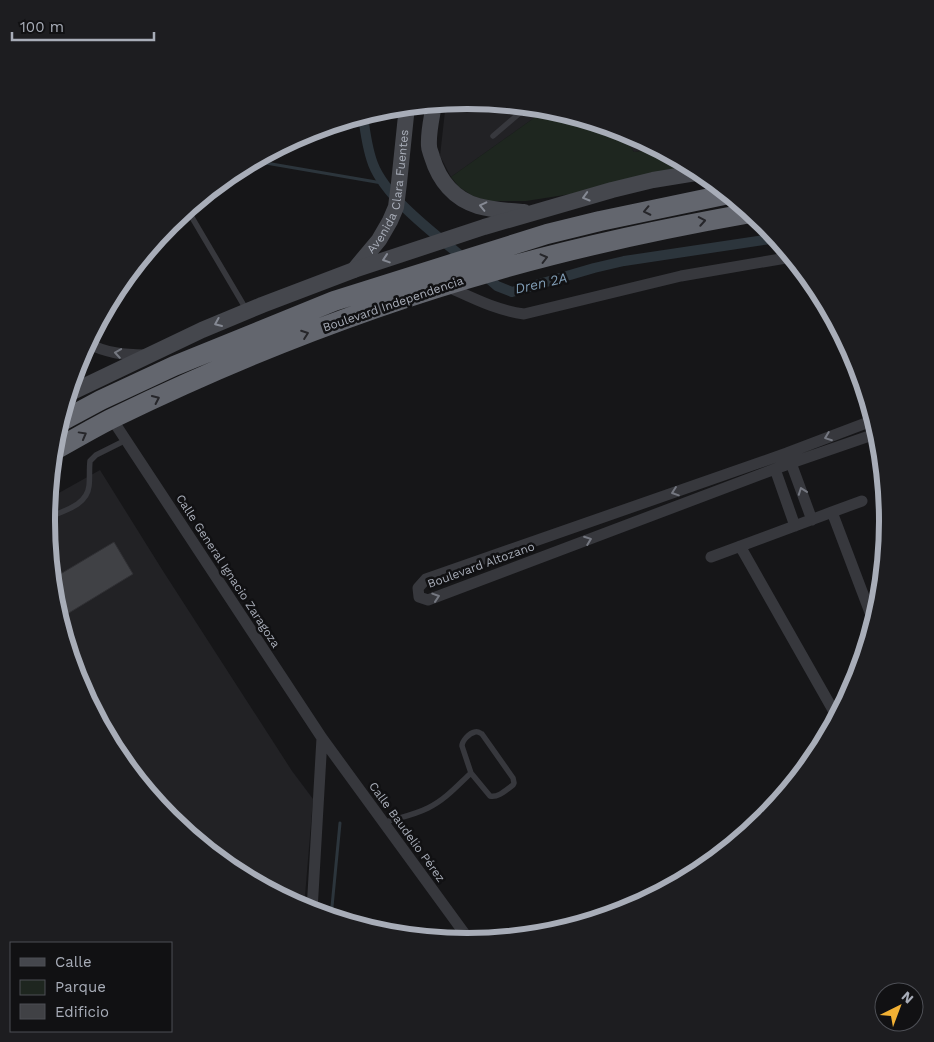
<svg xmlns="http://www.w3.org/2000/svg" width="934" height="1042" viewBox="0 0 934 1042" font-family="'Work Sans',sans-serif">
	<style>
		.built { fill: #222225 }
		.green { fill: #1e261f }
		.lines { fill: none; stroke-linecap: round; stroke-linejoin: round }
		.stream { stroke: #2c353c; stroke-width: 3 }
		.canal { stroke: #2c353c; stroke-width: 10 }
		.building { fill: #404145; stroke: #303034 }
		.lane { stroke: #37383d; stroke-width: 5.5 }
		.street { stroke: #37383d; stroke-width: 11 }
		.secondary { stroke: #45474d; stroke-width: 16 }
		.highway { stroke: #63666e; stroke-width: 20 }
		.oneway { stroke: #858993 }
		.oneway2 { stroke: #26262a }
		.oneway3 { stroke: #757881 }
		.labels { text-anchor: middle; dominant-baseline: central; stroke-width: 5; stroke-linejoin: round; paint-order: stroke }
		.street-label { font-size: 12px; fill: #a8adb8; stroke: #111113 }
		.water-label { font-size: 14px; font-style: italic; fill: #7f9bb3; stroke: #111113 }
		.rim { fill: none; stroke: #a8adb8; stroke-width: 6 }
	</style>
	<rect width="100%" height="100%" fill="#161618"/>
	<!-- built -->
	<path class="built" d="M467,100L548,108L451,177L440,156L446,102Z
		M619,130L628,132L660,149L634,152Z
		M100,470L163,571L292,771L313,799L304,908L233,871L169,818L117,755L78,682L54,603L46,521L48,499Z"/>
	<!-- green -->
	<path class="green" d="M548,108L619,130L634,152L660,149L694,167L571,194L526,201H488L473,196L459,187L451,177Z"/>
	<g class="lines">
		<!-- stream -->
		<path class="stream" d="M248,163L260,162L382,183
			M331,917L340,823"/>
		<!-- canal -->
		<path class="canal" d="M363,115C365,132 367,148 373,164C387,200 438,236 467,261
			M482,273L497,286L512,292L594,268L624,261L777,238"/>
	</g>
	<!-- building -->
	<path class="building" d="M114,542L133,574L59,619L54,603L52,579Z"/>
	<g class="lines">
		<!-- lane -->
		<path class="lane" d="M493,136L528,106
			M187,209L246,309
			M47,518C62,511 87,506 89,486C90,478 89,470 90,461L96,455L126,440
			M383,823C398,818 414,815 428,808C445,800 458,785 471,773L490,796C498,798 506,790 513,785L514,783L513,778L482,734C480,733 478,731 475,732C469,733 462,741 462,746L471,773"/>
		<!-- street -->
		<path class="street" d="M446,286C473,298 495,310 524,314L681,276L792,257
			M87,343C106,353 124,355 145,355
			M112,419L322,738L470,941
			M874,420L787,453L426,579L418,588L419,597L428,600L791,463L878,433
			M791,463L812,520
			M775,469L795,526
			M832,512L862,501
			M740,546L837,717
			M711,557L832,512L874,623
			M312,911L322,738"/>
		<!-- secondary -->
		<g class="secondary">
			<path d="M434,104C432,117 428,132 429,146C429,150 431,153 432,157C439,180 454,199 478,206C492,210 509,211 524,212"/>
			<path id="s1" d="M354,270L379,240L390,221L396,207L399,183L407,106"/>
			<path d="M68,394L202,330L262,305L354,270L484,227L612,190L653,180L702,172"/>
		</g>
		<!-- highway -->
		<path class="highway" d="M60,422L101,400L174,366L334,301L547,234L600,221L729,194
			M53,451C73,440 93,428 113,418C236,358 365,307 497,270C581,246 666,228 751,213"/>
	</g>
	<!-- one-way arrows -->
	<defs><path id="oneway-chevron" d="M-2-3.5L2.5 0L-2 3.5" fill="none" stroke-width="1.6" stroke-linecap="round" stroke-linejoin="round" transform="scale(1.25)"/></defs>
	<g class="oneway">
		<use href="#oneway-chevron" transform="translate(586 197) rotate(164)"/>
		<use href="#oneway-chevron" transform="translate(483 206) rotate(-167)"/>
		<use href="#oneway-chevron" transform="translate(386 259) rotate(162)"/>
		<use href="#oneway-chevron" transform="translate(218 323) rotate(157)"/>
	</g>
	<g class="oneway2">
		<use href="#oneway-chevron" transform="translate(647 211) rotate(168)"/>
		<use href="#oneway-chevron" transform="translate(702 221) rotate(-10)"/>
		<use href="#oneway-chevron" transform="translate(544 258) rotate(-14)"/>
		<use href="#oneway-chevron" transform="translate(305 334) rotate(-20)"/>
		<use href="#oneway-chevron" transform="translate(156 399) rotate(-25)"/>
		<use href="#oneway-chevron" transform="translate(83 435) rotate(-29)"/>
	</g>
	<g class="oneway3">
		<use href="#oneway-chevron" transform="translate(118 353) rotate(-171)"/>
		<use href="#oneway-chevron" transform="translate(828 437) rotate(159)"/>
		<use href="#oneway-chevron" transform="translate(802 491) rotate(-110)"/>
		<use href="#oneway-chevron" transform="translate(675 492) rotate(161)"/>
		<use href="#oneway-chevron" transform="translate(588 540) rotate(-21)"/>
		<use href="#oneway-chevron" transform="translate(436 597) rotate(-18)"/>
	</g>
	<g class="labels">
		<!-- street labels -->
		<g class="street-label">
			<text stroke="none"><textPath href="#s1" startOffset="89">Avenida Clara Fuentes</textPath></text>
			<text transform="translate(393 304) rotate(-19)">Boulevard Independencia</text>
			<text transform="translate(481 565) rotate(-20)">Boulevard Altozano</text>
			<text transform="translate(228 571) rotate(57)">Calle General Ignacio Zaragoza</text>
			<text transform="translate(407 832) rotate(54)">Calle Baudelio Pérez</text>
		</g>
		<!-- water labels -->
		<g class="water-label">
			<text transform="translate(541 283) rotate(-13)">Dren 2A</text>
		</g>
	</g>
	<!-- crop -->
	<path d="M0 0H934V1042H0ZM55 521a412 412 0 1 1 824 0a412 412 0 1 1-824 0Z" fill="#1d1d20" fill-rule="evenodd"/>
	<path class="rim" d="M55 521a412 412 0 1 1 824 0a412 412 0 1 1-824 0Z"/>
	<!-- legend -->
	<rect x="10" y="942" width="162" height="90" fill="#111113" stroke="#4d4f55"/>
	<rect x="20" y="958" width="25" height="8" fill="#45474d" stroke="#4d4f55"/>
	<text x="55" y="967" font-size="15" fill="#a8adb8">Calle</text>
	<rect x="20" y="980" width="25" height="15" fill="#1e261f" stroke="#4d4f55"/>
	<text x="55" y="992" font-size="15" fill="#a8adb8">Parque</text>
	<rect x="20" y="1004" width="25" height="15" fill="#404145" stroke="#4d4f55"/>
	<text x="55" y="1017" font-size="15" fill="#a8adb8">Edificio</text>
	<!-- north arrow -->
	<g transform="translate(899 1007) rotate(42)"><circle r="24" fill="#111113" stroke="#4d4f55"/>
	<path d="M0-4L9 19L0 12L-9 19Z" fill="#f2b134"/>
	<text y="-8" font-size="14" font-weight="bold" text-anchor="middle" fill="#a8adb8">N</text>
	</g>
	<!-- scale -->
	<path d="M12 32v8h142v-8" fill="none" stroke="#a8adb8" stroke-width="2.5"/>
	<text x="20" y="32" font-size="15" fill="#a8adb8" stroke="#111113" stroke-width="4" paint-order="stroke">100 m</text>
</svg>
